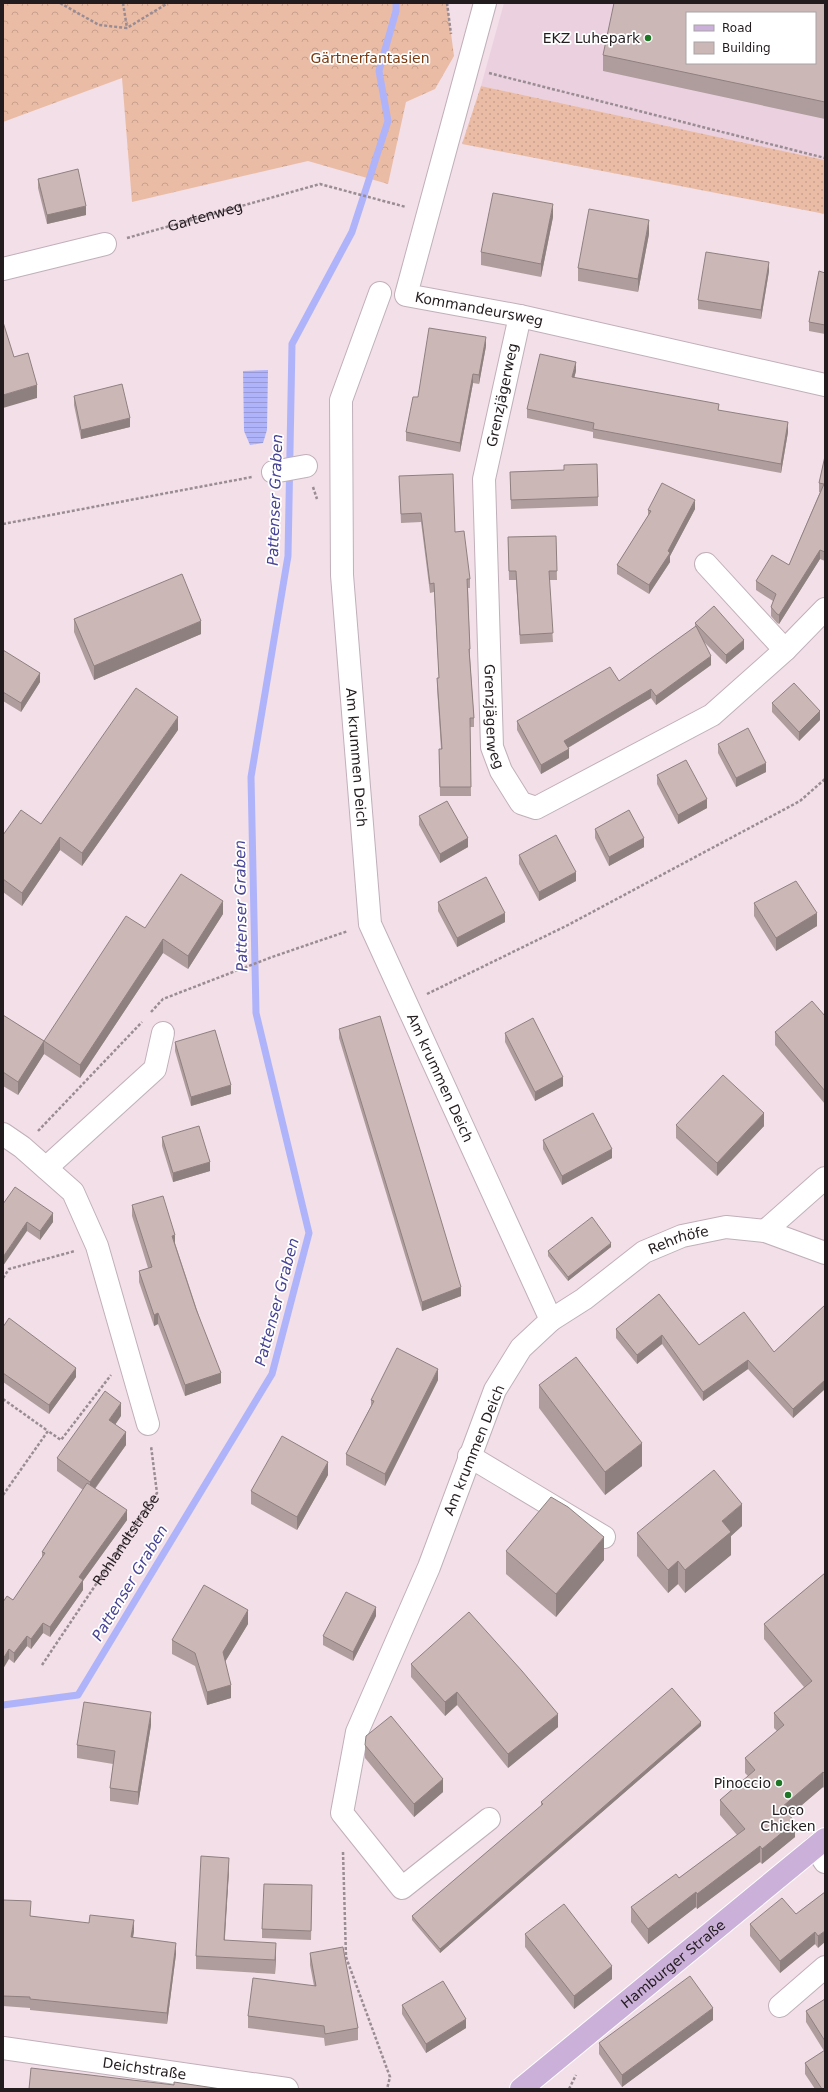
<svg xmlns="http://www.w3.org/2000/svg" width="828" height="2092" viewBox="0 0 828 2092" font-family="'DejaVu Sans',sans-serif">
	<style>
		.built { fill: #ebd1df; fill-rule: evenodd }
		.grass { fill: url(#grass-dots) }
		.forest { fill: url(#forest-crowns) }
		.water { fill: url(#water-rules) }
		.lines { fill: none; stroke-linecap: round; stroke-linejoin: round }
		.stream { stroke: #afb3fa; stroke-width: 7 }
		.minor-casing { stroke: #c1afb9; stroke-width: 24 }
		.major-casing { stroke: #fff; stroke-width: 24 }
		.path { stroke: #9a8c93; stroke-width: 2.5; stroke-dasharray: 3 2; stroke-linecap: butt }
		.minor { stroke: #fff; stroke-width: 22 }
		.major { stroke: #cbb0d9; stroke-width: 22 }
		.wall { fill: #af9d9d }
		.shaded-wall { fill: #8f8080 }
		.building { fill: #ccb7b7; stroke: #8f8080; fill-rule: evenodd }
		.poi-dot { fill: #1e7724; stroke: #fff; stroke-width: 1.5 }
		.labels { text-anchor: middle; dominant-baseline: central; stroke-width: 3.5; stroke-linejoin: round; paint-order: stroke }
		.poi-label { font-size: 14px; fill: #231c1f; stroke: #fff; text-anchor: end }
		.park-label { font-size: 14px; fill: #7a390e; stroke: #fff }
		.street-label { font-size: 14px; fill: #231c1f; stroke: #fff }
		.water-label { font-size: 15px; font-style: italic; fill: #464295; stroke: #fff }
	</style>
	<defs>
		<pattern id="grass-dots" width="8" height="8" patternUnits="userSpaceOnUse"><rect width="8" height="8" fill="#eabca5"/><path d="M2 2h.1M6 6h.1" fill="none" stroke="#c8a18e" stroke-width="1.8" stroke-linecap="round"/></pattern>
		<pattern id="forest-crowns" width="20" height="18" patternUnits="userSpaceOnUse"><rect width="20" height="18" fill="#eabca5"/><path d="M2 6a3 3 0 1 1 6 0M12 15a3 3 0 1 1 6 0" fill="none" stroke="#c8a18e"/></pattern>
		<pattern id="water-rules" width="6" height="5" patternUnits="userSpaceOnUse"><rect width="6" height="5" fill="#afb3fa"/><path d="M0 2.5h6" fill="none" stroke="#9699d6"/></pattern>
	</defs>
	<rect width="100%" height="100%" fill="#f2dfe8"/>
	<!-- built -->
	<path class="built" d="M504,3H825V160L481,86ZM687,13H815V63H687Z"/>
	<!-- grass -->
	<path class="grass" d="M481,86L825,160V214L462,144Z"/>
	<!-- forest -->
	<path class="forest" d="M3,3H447L454,56L435,89L406,102L388,184L308,161L132,202L122,78L3,122Z"/>
	<!-- water -->
	<path class="water" d="M268,370L267,430L263,443L250,445L244,431L243,371Z"/>
	<g class="lines">
		<!-- stream -->
		<path class="stream" d="M3,1705L78,1695L272,1374L309,1233L256,1013L251,777L288,556L292,344L352,232L388,121L379,71L396,11V3"/>
		<defs>
			<g id="minor">
				<path id="s3" d="M485,3L406,295L520,316L825,385"/>
				<path d="M3,269L105,244"/>
				<path id="s4" d="M380,293L341,400L342,575L370,924L551,1320L521,1348L495,1390L429,1567L357,1732L342,1813L402,1888L489,1819"/>
				<path id="s5" d="M520,316L484,479L492,747L501,771L521,803L536,808L712,715L785,650L825,609"/>
				<path d="M273,472L306,466"/>
				<path d="M706,564L785,650"/>
				<path d="M3,1134L22,1147L73,1192L97,1246L148,1424"/>
				<path d="M46,1168L155,1069L163,1033"/>
				<path d="M765,1231L825,1178"/>
				<path id="s6" d="M551,1320L584,1299L644,1252L682,1236L726,1227L765,1231L825,1253"/>
				<path d="M469,1456L604,1537"/>
				<path d="M815,1847L825,1862"/>
				<path d="M780,2006L825,1967"/>
				<path id="s7" d="M3,2048L287,2089"/>
			</g>
			<g id="major">
				<path id="s8" d="M521,2089L825,1839"/>
			</g>
		</defs>
		<!-- minor casing -->
		<use href="#minor" class="minor-casing"/>
		<!-- major casing -->
		<use href="#major" class="major-casing"/>
		<!-- path -->
		<g class="path">
			<path d="M60,3L99,25L127,28L168,3"/>
			<path d="M123,3L127,28"/>
			<path d="M447,3L451,34"/>
			<path d="M489,73L825,158"/>
			<path id="s1" d="M127,238L320,184L406,207"/>
			<path d="M313,487L317,499"/>
			<path d="M3,524L252,477"/>
			<path d="M427,994L568,925L800,801L825,779"/>
			<path d="M151,1012L163,999L272,957L348,931"/>
			<path d="M38,1131L142,1022"/>
			<path d="M3,1278L9,1269L75,1251"/>
			<path d="M3,1399L48,1431"/>
			<path d="M3,1495L48,1431L61,1440L111,1375"/>
			<path id="s2" d="M42,1665L157,1493L151,1446"/>
			<path d="M343,1852L346,1957L390,2077L387,2089"/>
			<path d="M569,2089L576,2075"/>
		</g>
		<!-- minor -->
		<use href="#minor" class="minor"/>
		<!-- major -->
		<use href="#major" class="major"/>
	</g>
	<!-- wall -->
	<path class="wall" d="M825,3V119L603,71V55Z
		M38,179L86,215L47,224L38,188Z
		M553,217L541,277L481,265V252Z
		M649,234L638,292L578,281V268Z
		M769,271L761,319L698,309V300Z
		M825,273V334L809,331V322Z
		M486,346L479,384L473,383L460,452L406,441V432L418,397Z
		M576,371L574,378L719,410L788,432L781,473L593,438V432L527,418V409Z
		M74,396L130,427L81,439L74,405Z
		M825,456V561L820,559L779,624L777,623L771,616V607L773,601L756,590V581L789,565L820,492H819V483Z
		M564,470L598,497V506L511,509L510,472Z
		M399,476L455,532L470,579V588H468L470,649V658L474,718V727H470L471,796H440L439,749H441L437,687V678H439L434,592L430,593L421,522L401,523Z
		M695,509L670,556V562L649,594L617,574V565L648,516V510Z
		M556,536L557,580H549L553,642L520,644L516,580H509L508,537Z
		M74,619L201,634L94,680L74,632Z
		M695,623L744,649L726,664L704,642L711,665L656,705L651,698L568,748L569,758L541,774L517,730V721L619,681L695,627Z
		M3,650L40,682L21,712L3,701Z
		M772,703L820,720L799,741L772,712Z
		M178,730L82,866L60,850L22,906L3,892V835L41,824Z
		M718,744L766,772L736,787L718,753Z
		M657,775L707,808L678,824L657,784Z
		M419,816L468,847L440,863L419,825Z
		M595,829L644,847L609,866L595,838Z
		M519,855L576,881L539,901L519,864Z
		M438,902L505,922L457,947L438,911Z
		M754,903L817,926L776,951L754,916Z
		M223,914L188,969L163,953L80,1078L44,1054L18,1095L3,1086V1015L44,1041L145,928Z
		M825,1016V1104L775,1045V1032Z
		M339,1029L461,1296L422,1311L339,1038Z
		M505,1033L563,1086L535,1101L505,1042Z
		M175,1042L231,1094L191,1106L175,1051Z
		M676,1125L764,1126L717,1176L676,1138Z
		M162,1137L210,1171L173,1182L162,1146Z
		M543,1140L612,1158L562,1185L543,1149Z
		M3,1204L53,1222L40,1240L27,1231Z
		M132,1205L175,1243L221,1383L185,1396L158,1324L154,1326L139,1282V1271L148,1268L132,1216Z
		M611,1247L568,1281L548,1256V1251Z
		M659,1294L699,1345L774,1352L825,1305V1389L793,1418L748,1369L703,1401L662,1344L637,1364L616,1338V1329Z
		M3,1327L76,1377L49,1414L3,1382Z
		M438,1380L385,1486L346,1465V1454L371,1406V1400Z
		M539,1385L642,1466L605,1495L539,1408Z
		M121,1416L115,1425L126,1445L95,1489L127,1520L83,1581V1590L50,1637L43,1633L31,1649L27,1646L14,1663L9,1659L7,1596L13,1600L42,1558V1552L83,1490L57,1471V1458Z
		M328,1475L297,1530L251,1504V1491Z
		M742,1526L731,1536V1555L685,1593L678,1584L668,1593L637,1556V1533Z
		M506,1551L604,1560L556,1617L506,1574Z
		M825,1573V1789L823,1787L789,1816L795,1837L762,1864L760,1862L697,1909L696,1907L648,1944L631,1922V1907L679,1878L737,1835L720,1815V1800L748,1776L745,1773V1758L777,1731L774,1728V1713L804,1687L764,1639V1624Z
		M376,1616L353,1661L323,1645V1636Z
		M248,1624L225,1662L231,1698L207,1705L195,1666L172,1654V1640Z
		M411,1664L558,1727L508,1768L457,1705L445,1716L411,1677Z
		M151,1725L138,1805L110,1801V1788L113,1764L77,1758V1745Z
		M701,1726L440,1953L412,1920V1916L541,1806V1802Z
		M365,1745L443,1792L414,1817L365,1758Z
		M229,1871L224,1940L276,1956L275,1974L196,1969V1956Z
		M825,1892L818,1948L815,1944L780,1973L750,1936V1924L796,1914Z
		M312,1894L311,1940L262,1938V1929Z
		M3,1900L31,1916L134,1931L133,1937L176,1954L167,2024L30,2010V2008L3,2006Z
		M525,1934L612,1979L574,2009L525,1947Z
		M310,1953L358,2028V2040L325,2046L324,2038L248,2028V2016L314,1986L310,1965Z
		M825,1999V2089H815L805,2074V2063L824,2051L806,2022V2011Z
		M402,2005L466,2028L426,2053L402,2014Z
		M713,2020L622,2087L599,2054V2043Z"/>
	<!-- shaded-wall -->
	<path class="shaded-wall" d="M553,204V217L541,277V264Z
		M86,206V215L47,224V215Z
		M649,220V234L638,292V279Z
		M769,262V271L761,319V310Z
		M486,337V346L479,384V375Z
		M576,362V371L572,386V377Z
		M473,374V383L460,452V443Z
		M37,385V398L3,408V395Z
		M130,418V427L81,439V430Z
		M788,422V432L781,473V464Z
		M695,500V509L670,556V562L649,594V585Z
		M820,550V559L779,624V615Z
		M201,621V634L94,680V666Z
		M744,640V649L726,664V655Z
		M711,656V665L656,705V696Z
		M40,673V682L21,712V703Z
		M651,689V698L564,750V741Z
		M820,711V720L799,741V732Z
		M178,717V730L82,866V853Z
		M569,749V758L541,774V765Z
		M766,763V772L736,787V778Z
		M707,799V808L678,824V815Z
		M60,837V850L22,906V893Z
		M468,838V847L440,863V854Z
		M644,838V847L609,866V857Z
		M576,872V881L539,901V892Z
		M223,901V914L188,969V956Z
		M505,913V922L457,947V938Z
		M817,913V926L776,951V938Z
		M163,939V953L80,1078V1065Z
		M44,1041V1054L18,1095V1082Z
		M563,1077V1086L535,1101V1092Z
		M231,1085V1094L191,1106V1097Z
		M764,1113V1126L717,1176V1163Z
		M612,1149V1158L562,1185V1176Z
		M210,1162V1171L173,1182V1173Z
		M53,1213V1222L40,1240V1231Z
		M27,1222V1231L3,1266V1257Z
		M175,1235V1246L172,1236Z
		M611,1243V1247L568,1281V1277Z
		M461,1287V1296L422,1311V1302Z
		M158,1313V1324L154,1326V1315Z
		M662,1335V1344L637,1364V1355Z
		M748,1360V1369L703,1401V1392Z
		M76,1368V1377L49,1414V1405Z
		M438,1369V1380L385,1486V1474Z
		M221,1373V1383L185,1396V1385Z
		M825,1380V1389L793,1418V1409Z
		M121,1403V1416L109,1433V1420Z
		M126,1432V1445L90,1495V1482Z
		M642,1443V1466L605,1495V1472Z
		M328,1462V1475L297,1530V1517Z
		M742,1504V1526L731,1536V1555L685,1593V1570L722,1521Z
		M127,1510V1520L83,1581V1590L50,1637V1627L79,1577Z
		M604,1537V1560L556,1617V1594Z
		M678,1561V1584L668,1593V1570Z
		M376,1607V1616L353,1661V1652Z
		M248,1610V1624L223,1665V1652Z
		M43,1623V1633L31,1649V1639Z
		M27,1636V1646L14,1663V1653Z
		M9,1649V1659L3,1669V1659Z
		M231,1685V1698L207,1705V1692Z
		M457,1692V1705L445,1716V1702Z
		M151,1712V1725L138,1805V1792Z
		M558,1714V1727L508,1768V1754Z
		M701,1722V1726L440,1953V1949Z
		M823,1772V1787L782,1822V1807Z
		M443,1779V1792L414,1817V1804Z
		M795,1822V1837L762,1864V1849Z
		M760,1846V1862L697,1909V1894Z
		M229,1858V1871L224,1953V1940Z
		M696,1892V1907L648,1944V1929Z
		M134,1920V1931L131,1948V1937Z
		M825,1931V1942L818,1948V1936Z
		M815,1932V1944L780,1973V1961Z
		M176,1943V1954L167,2024V2013Z
		M276,1943V1956L275,1974V1960Z
		M612,1966V1979L574,2009V1996Z
		M713,2008V2020L622,2087V2075Z
		M466,2019V2028L426,2053V2044Z"/>
	<!-- building -->
	<path class="building" d="M614,3H825V102L603,55ZM687,13H815V63H687Z
		M78,169L86,206L47,215L38,179Z
		M493,193L553,204L541,264L481,252Z
		M589,209L649,220L638,279L578,268Z
		M706,252L769,262L761,310L698,300Z
		M819,271L825,273V325L809,322Z
		M3,322L14,357L28,353L37,385L3,395Z
		M429,328L486,337L479,375L473,374L460,443L406,432L413,397H418Z
		M540,354L576,362L572,377L719,404L718,410L788,422L781,464L593,429L594,423L527,409Z
		M122,384L130,418L81,430L74,396Z
		M825,456V552L820,550L779,615L777,614L771,607L776,594L756,581L772,555L789,565L824,484L819,483Z
		M597,464L598,497L511,500L510,472L564,470V465Z
		M453,474L455,532L464,531L470,579H467L470,649H469L474,718H470L471,787H440L439,749H442L437,678H439L434,583L430,584L421,513L401,514L399,476Z
		M662,483L695,500L668,551L670,553L649,585L617,565L651,511L648,510Z
		M556,536L557,571H549L553,633L520,635L516,571H509L508,537Z
		M182,574L201,621L94,666L74,619Z
		M714,606L744,640L726,655L695,623Z
		M696,626L711,656L656,696L651,689L564,741L569,749L541,765L517,721L610,667L619,681Z
		M3,650L40,673L21,703L3,692Z
		M794,683L820,711L799,732L772,703Z
		M136,688L178,717L82,853L60,837L22,893L3,879V835L21,810L41,824Z
		M748,728L766,763L736,778L718,744Z
		M686,760L707,799L678,815L657,775Z
		M447,801L468,838L440,854L419,816Z
		M629,810L644,838L609,857L595,829Z
		M556,835L576,872L539,892L519,855Z
		M181,874L223,901L188,956L163,939L80,1065L44,1041L126,916L145,928Z
		M486,877L505,913L457,938L438,902Z
		M796,881L817,913L776,938L754,903Z
		M812,1001L825,1016V1091L775,1032Z
		M3,1015L44,1041L18,1082L3,1072Z
		M380,1016L461,1287L422,1302L339,1029Z
		M533,1018L563,1077L535,1092L505,1033Z
		M215,1030L231,1085L191,1097L175,1042Z
		M723,1075L764,1113L717,1163L676,1125Z
		M593,1113L612,1149L562,1176L543,1140Z
		M199,1126L210,1162L173,1173L162,1137Z
		M15,1187L53,1213L40,1231L27,1222L3,1257V1204Z
		M163,1196L175,1235L172,1236L196,1309L221,1373L185,1385L158,1313L154,1315L139,1271L152,1267L132,1205Z
		M592,1217L611,1243L568,1277L548,1251Z
		M659,1294L699,1345L744,1312L774,1352L825,1305V1380L793,1409L748,1360L703,1392L662,1335L637,1355L616,1329Z
		M9,1318L76,1368L49,1405L3,1373V1327Z
		M397,1348L438,1369L385,1474L346,1454L374,1401L371,1400Z
		M576,1357L642,1443L605,1472L539,1385Z
		M105,1391L121,1403L109,1420L126,1432L90,1482L57,1458Z
		M282,1436L328,1462L297,1517L251,1491Z
		M714,1470L742,1504L722,1521L731,1532L685,1570L678,1561L668,1570L637,1533Z
		M87,1483L127,1510L79,1577L83,1580L50,1627L43,1623L31,1639L27,1636L14,1653L9,1649L3,1659V1602L7,1596L13,1600L45,1553L42,1552Z
		M551,1497L568,1507L604,1537L556,1594L506,1551Z
		M825,1573V1774L823,1772L782,1807L795,1822L762,1849L760,1846L697,1894L696,1892L648,1929L631,1907L676,1874L679,1878L745,1829L720,1800L755,1770L745,1758L784,1725L774,1713L812,1681L764,1624Z
		M204,1585L248,1610L223,1652L231,1685L207,1692L195,1653L172,1640Z
		M346,1592L376,1607L353,1652L323,1636Z
		M469,1612L522,1671L558,1714L508,1754L457,1692L445,1702L411,1664Z
		M672,1688L701,1722L440,1949L412,1916L543,1804L541,1802Z
		M84,1702L151,1712L138,1792L110,1788L115,1751L77,1745Z
		M391,1716L443,1779L414,1804L365,1745L366,1736Z
		M201,1856L229,1858L224,1940L276,1943L275,1960L196,1956Z
		M264,1884L312,1885L311,1931L262,1929Z
		M825,1892V1931L818,1936L815,1932L780,1961L750,1924L782,1898L796,1914Z
		M3,1900L31,1901L30,1916L89,1923L90,1915L134,1920L131,1937L176,1943L167,2013L30,1999V1997L3,1996Z
		M564,1904L612,1966L574,1996L525,1934Z
		M343,1947L358,2028L325,2034L324,2026L248,2016L253,1978L316,1986L310,1953Z
		M690,1976L713,2008L622,2075L599,2043Z
		M443,1981L466,2019L426,2044L402,2005Z
		M825,1999V2041L806,2011Z
		M825,2050V2089H822L805,2063Z
		M31,2068L174,2085V2082L221,2089H29Z"/>
	<!-- markers -->
	<g class="poi-dot">
		<circle cx="648" cy="38" r="4"/>
		<circle cx="779" cy="1783" r="4"/>
		<circle cx="788" cy="1795" r="4"/>
	</g>
	<g class="labels">
		<!-- poi labels -->
		<g class="poi-label">
			<text x="640" y="38">EKZ Luhepark</text>
			<text x="771" y="1783">Pinoccio</text>
			<text x="788" y="1810" text-anchor="middle">Loco<tspan x="788" dy="16">Chicken</tspan></text>
		</g>
		<!-- park labels -->
		<g class="park-label">
			<text x="370" y="58">Gärtnerfantasien</text>
		</g>
		<!-- street labels -->
		<g class="street-label">
			<text stroke="none"><textPath href="#s1" startOffset="81">Gartenweg</textPath></text>
			<text stroke="none"><textPath href="#s3" startOffset="377">Kommandeursweg</textPath></text>
			<text transform="translate(502 395) rotate(-78)">Grenzjägerweg</text>
			<text stroke="none"><textPath href="#s5" startOffset="405">Grenzjägerweg</textPath></text>
			<text stroke="none"><textPath href="#s4" startOffset="472">Am krummen Deich</textPath></text>
			<text stroke="none"><textPath href="#s4" startOffset="808">Am krummen Deich</textPath></text>
			<text stroke="none"><textPath href="#s6" startOffset="152">Rehrhöfe</textPath></text>
			<text transform="translate(474 1450) rotate(-68)">Am krummen Deich</text>
			<text stroke="none"><textPath href="#s2" startOffset="151">Rohlandtstraße</textPath></text>
			<text stroke="none"><textPath href="#s8" startOffset="197">Hamburger Straße</textPath></text>
			<text stroke="none"><textPath href="#s7" startOffset="143">Deichstraße</textPath></text>
		</g>
		<!-- water labels -->
		<g class="water-label">
			<text transform="translate(275 500) rotate(-88)">Pattenser Graben</text>
			<text transform="translate(241 906) rotate(-91)">Pattenser Graben</text>
			<text transform="translate(277 1302) rotate(-75)">Pattenser Graben</text>
			<text transform="translate(130 1583) rotate(-59)">Pattenser Graben</text>
		</g>
	</g>
	<!-- border -->
	<rect width="828" height="2092" fill="none" stroke="#231c1f" stroke-width="8"/>
	<!-- legend -->
	<rect x="686" y="12" width="130" height="52" fill="#ffffff" stroke="#a7a4a5"/>
	<rect x="694" y="25" width="20" height="6" fill="#cbb0d9" stroke="#a7a4a5"/>
	<text x="722" y="32" font-size="12" fill="#231c1f">Road</text>
	<rect x="694" y="42" width="20" height="12" fill="#ccb7b7" stroke="#a7a4a5"/>
	<text x="722" y="52" font-size="12" fill="#231c1f">Building</text>
</svg>
